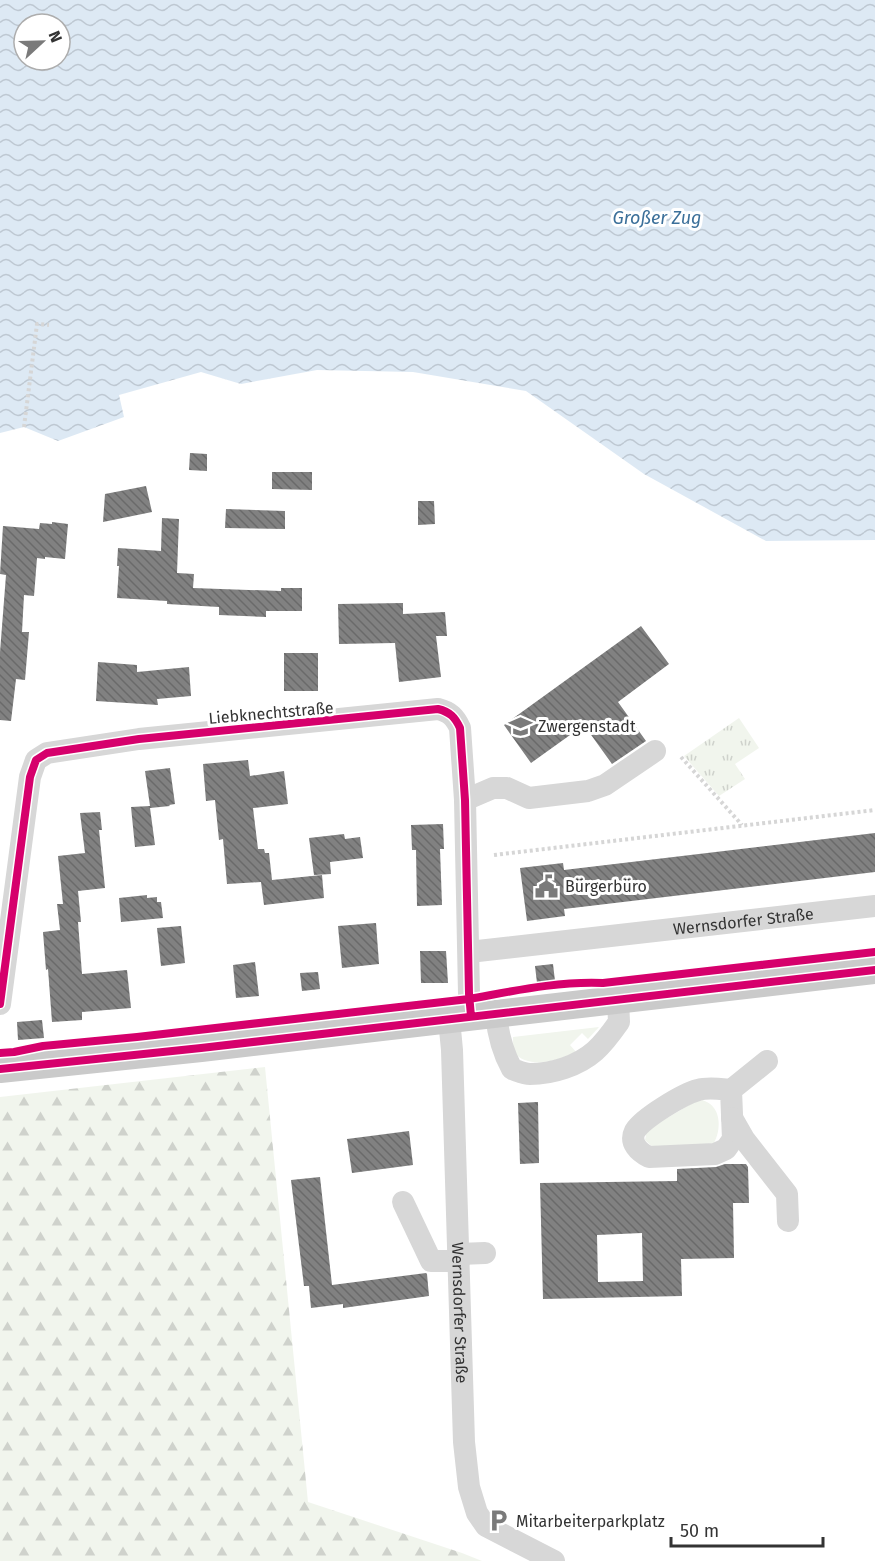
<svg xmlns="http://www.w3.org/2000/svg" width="875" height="1561" viewBox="0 0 875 1561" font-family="'Fira Sans',sans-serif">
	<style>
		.grass { fill: #f1f5ed }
		.forest { fill: url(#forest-firs) }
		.park { fill: url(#park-tufts) }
		.water { fill: url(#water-waves); fill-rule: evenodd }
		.building { fill: url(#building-back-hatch); fill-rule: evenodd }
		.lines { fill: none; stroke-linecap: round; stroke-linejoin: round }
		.path { stroke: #d6d6d6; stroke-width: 4; stroke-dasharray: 3 3; stroke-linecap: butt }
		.minor { stroke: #d7d7d7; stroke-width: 22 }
		.major { stroke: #cacaca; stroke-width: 28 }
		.cycleway-casing { stroke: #fff; stroke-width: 11 }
		.cycleway { stroke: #d6006c; stroke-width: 8 }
		.labels { text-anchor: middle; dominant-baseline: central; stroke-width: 6; stroke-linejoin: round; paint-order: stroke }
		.street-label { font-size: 16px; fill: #333; stroke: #fff }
		.poi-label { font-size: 16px; fill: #333; stroke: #fff; text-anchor: start }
		.water-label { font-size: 18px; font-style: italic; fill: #3c709a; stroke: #fff }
	</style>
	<defs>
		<pattern id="forest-firs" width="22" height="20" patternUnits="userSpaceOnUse" patternTransform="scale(1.5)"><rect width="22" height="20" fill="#f1f5ed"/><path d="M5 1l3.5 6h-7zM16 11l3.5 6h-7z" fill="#cfd2cc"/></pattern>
		<pattern id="park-tufts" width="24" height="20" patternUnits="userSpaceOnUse" patternTransform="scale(1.5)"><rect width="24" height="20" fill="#f1f5ed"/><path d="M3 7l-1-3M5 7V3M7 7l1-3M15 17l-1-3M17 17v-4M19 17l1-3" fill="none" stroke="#cfd2cc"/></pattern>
		<pattern id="water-waves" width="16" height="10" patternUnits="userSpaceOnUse" patternTransform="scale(1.5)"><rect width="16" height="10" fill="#dde9f4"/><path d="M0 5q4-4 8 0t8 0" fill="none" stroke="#bec8d2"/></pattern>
		<pattern id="building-back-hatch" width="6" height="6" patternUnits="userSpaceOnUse" patternTransform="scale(1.5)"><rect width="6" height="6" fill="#818181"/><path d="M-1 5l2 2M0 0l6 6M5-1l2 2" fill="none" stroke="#6a6a6a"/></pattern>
	</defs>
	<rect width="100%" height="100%" fill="#fff"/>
	<!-- grass -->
	<path class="grass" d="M599,1027L588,1039L582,1033L570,1045L576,1052C556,1061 530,1070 513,1052V1037Z
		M702,1100C721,1105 722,1128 714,1143L656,1150L645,1140L647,1130L696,1101Z"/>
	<!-- forest -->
	<path class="forest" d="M265,1067L308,1502L462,1553L482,1561H0V1097Z"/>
	<!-- park -->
	<path class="park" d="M739,718L759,748L735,764L745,779L719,796L684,756Z"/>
	<!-- water -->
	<path class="water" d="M0,0H875V540L766,541L644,474L526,391L413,372L317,370L241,384L201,372L119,395L124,417L58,441L24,427L0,433ZM24,24H60V60H24Z"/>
	<!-- building -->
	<path class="building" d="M190,453L207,454V471L189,470Z
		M272,472H312V490L272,489Z
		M146,486L152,512L103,522L105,494Z
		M418,501H434L435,524L418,525Z
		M226,509L285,511V529L225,528Z
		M162,518L179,519L177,573L194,574L193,588L281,591V588H302V611H266V617L219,615V607L167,604V601L117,598L119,566H117L118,548L161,551Z
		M52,522L68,524L65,559L45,557V559L37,558L34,596L24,595L22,632H29L25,680L16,679L11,721L0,720V652L6,575L0,574L3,526L39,529L40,523L52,524Z
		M403,603V614L445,612L447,636H436L441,677L399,682L395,643L339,644L338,604Z
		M641,626L669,664L618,702L646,741L612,764L584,725L531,763L504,725Z
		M284,653H318V691H284Z
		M98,662L137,665V672L189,667L191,696L157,699L158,705L96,701Z
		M248,760L250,776L284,771L288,804L253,808L258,849H264L265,853H269L272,880L322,875L324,898L264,905L261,882L227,884L223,839L219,840L215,800L206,801L203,764Z
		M170,768L175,804L169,805L170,806L150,808L155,845L135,847L131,807L150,806L145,771Z
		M100,812L102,830H99L105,888L78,891L81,922H78L82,974L127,970L131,1008L82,1012V1020L52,1022L48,969L46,970L43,932L60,930L57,904H63L58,856L85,853L80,813Z
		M443,824L444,849H440L442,905L417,906L416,850H412L411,825Z
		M875,833V872L564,909L565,916L527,921L520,868L563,863L564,870Z
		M344,834L345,839L360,837L363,858L330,862L331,874L314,875L309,838Z
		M147,895V898L157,897V902H161L163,918L121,922L119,898Z
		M376,923L379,964L342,968L338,926Z
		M181,926L185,963L161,966L157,928Z
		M420,951H446L448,983H421Z
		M255,962L259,996L236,998L233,965Z
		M553,964L555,981L537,983L535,966Z
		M318,972L320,989L302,991L300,973Z
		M42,1020L44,1038L18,1040L17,1022Z
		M538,1102L539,1163L520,1164L518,1103Z
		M409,1131L413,1165L352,1173L347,1139Z
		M725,1164H746L748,1167L749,1203H733L734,1258L681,1259L682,1296L543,1299L540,1183L677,1181V1169L716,1167ZM642,1233L643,1281L598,1282L597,1235Z
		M320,1177L332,1285L426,1273L427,1274L429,1296L343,1308V1304L311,1308L309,1286H304L291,1180Z"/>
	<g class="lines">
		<!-- path -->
		<path class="path" d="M24,427L37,324L49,325
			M681,757L742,825
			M494,855L875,810"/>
		<!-- minor -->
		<g class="minor">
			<path d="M465,800L493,788H507L529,798L588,791L605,785L655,751"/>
			<path id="s1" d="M469,952L875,906"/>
			<path d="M0,1004L30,777L36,760L47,753L139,739L438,709C450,712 455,717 460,728L465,800L469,994L471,1016"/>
			<path d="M496,1014C498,1035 502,1051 512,1069C518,1071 524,1074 530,1074C552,1074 578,1066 595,1051C605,1042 612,1032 619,1022L618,1000"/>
			<path id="s2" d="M449,1019L452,1050L464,1442L469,1487L477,1513L486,1526L554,1561"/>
			<path d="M731,1090L733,1139L726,1149L715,1154L649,1157C639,1152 629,1143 635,1131C643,1118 683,1094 698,1090C708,1087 720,1089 731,1090L767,1061"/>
			<path d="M732,1118L744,1139L787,1194L788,1221"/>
			<path d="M403,1202L431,1261H459"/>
			<path d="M459,1254L485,1253"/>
		</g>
		<!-- major -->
		<path class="major" d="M0,1069L201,1048L875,970"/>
		<defs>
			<path id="cycleway" d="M0,1004L30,777L36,760L47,753L139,739L438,709C450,712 455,717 460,728L465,800L469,994L471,1016
				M0,1053L14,1052L43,1046L137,1037L469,999C514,991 558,981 603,983L875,952
				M0,1069L201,1048L875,970"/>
		</defs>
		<!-- cycleway casing -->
		<use href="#cycleway" class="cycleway-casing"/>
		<!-- cycleway -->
		<use href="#cycleway" class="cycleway"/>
	</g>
	<!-- icons -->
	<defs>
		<symbol id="school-bare" viewBox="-9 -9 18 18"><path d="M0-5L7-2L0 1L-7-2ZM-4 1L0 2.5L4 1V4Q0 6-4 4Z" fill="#7a7a7a" stroke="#fff" stroke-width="2.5" paint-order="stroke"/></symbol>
		<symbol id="civic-bare" viewBox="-9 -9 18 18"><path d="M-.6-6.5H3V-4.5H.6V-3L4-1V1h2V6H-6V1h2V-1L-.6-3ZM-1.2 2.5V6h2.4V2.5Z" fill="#7a7a7a" stroke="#fff" stroke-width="2.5" paint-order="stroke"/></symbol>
		<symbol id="parking-bare" viewBox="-9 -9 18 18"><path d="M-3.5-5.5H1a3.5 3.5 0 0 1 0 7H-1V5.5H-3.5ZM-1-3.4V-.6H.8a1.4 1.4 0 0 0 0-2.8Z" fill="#7a7a7a" stroke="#fff" stroke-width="2.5" paint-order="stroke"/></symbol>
	</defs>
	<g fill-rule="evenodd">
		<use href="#school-bare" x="504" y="710" width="33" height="33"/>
		<use href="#civic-bare" x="530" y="870" width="33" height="33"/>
		<use href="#parking-bare" x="482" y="1504" width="33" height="33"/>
	</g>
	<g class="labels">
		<!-- street labels -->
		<g class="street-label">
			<text transform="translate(271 713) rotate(-5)">Liebknechtstraße</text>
			<text stroke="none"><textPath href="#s1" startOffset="276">Wernsdorfer Straße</textPath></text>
			<text stroke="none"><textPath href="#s2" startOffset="294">Wernsdorfer Straße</textPath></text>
		</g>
		<!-- poi labels -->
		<g class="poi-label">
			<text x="538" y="726">Zwergenstadt</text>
			<text x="565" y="886">Bürgerbüro</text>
			<text x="516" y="1521">Mitarbeiterparkplatz</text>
		</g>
		<!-- water labels -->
		<g class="water-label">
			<text x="657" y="218">Großer Zug</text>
		</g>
	</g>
	<!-- north arrow -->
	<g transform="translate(42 42) rotate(68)"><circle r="28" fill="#ffffff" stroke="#adadad" stroke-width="1.5"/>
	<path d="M0-4.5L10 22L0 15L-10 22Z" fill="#7a7a7a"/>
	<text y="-9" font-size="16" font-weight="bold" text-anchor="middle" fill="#333333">N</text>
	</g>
	<!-- scale -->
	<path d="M671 1537v9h152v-9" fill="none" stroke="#333333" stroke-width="3"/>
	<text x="680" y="1537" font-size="18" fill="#333333" stroke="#ffffff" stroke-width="4.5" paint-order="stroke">50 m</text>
</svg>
